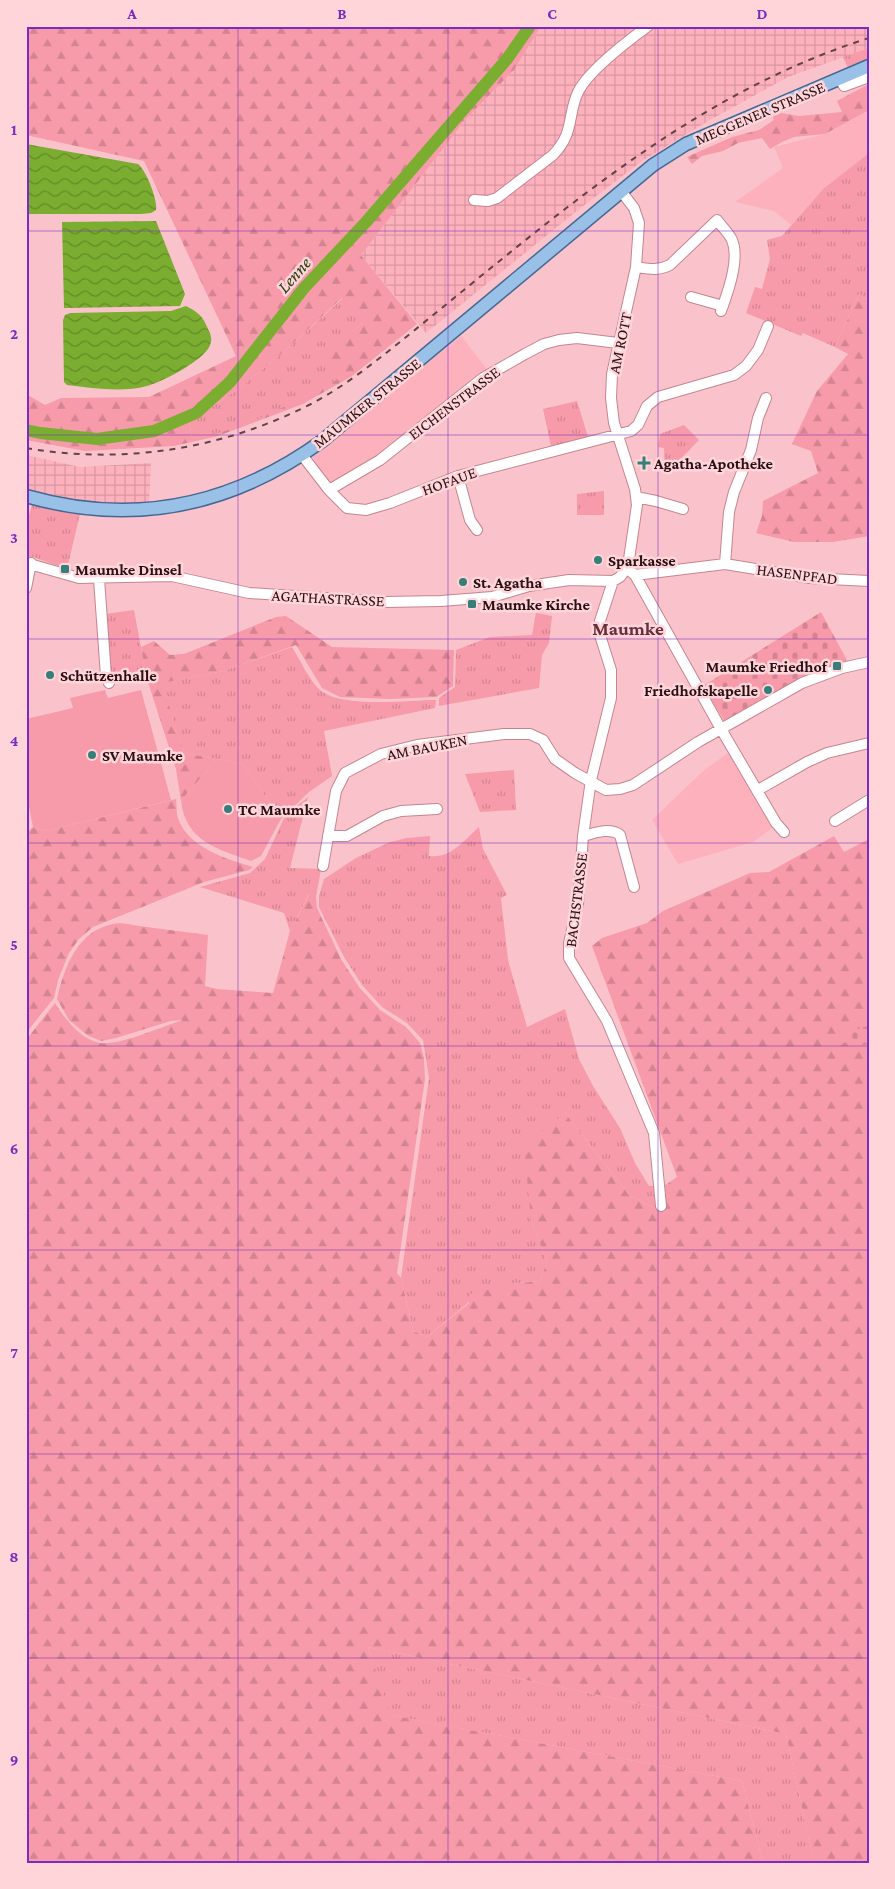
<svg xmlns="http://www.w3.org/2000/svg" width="895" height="1889" viewBox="0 0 895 1889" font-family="'Crimson Pro',serif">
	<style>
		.built { fill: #fdb1bd }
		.industrial { fill: url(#industrial-grid) }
		.grass { fill: url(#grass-tufts) }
		.forest { fill: url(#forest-firs); fill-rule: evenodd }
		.cemetery { fill: url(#cemetery-stones) }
		.garden { fill: #f79aa9 }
		.water { fill: url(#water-waves) }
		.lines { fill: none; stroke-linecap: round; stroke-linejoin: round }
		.river { stroke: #7aad30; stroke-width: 12 }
		.minor-casing { stroke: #c5858f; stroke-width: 12 }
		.major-casing { stroke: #456893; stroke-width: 15 }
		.minor { stroke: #fff; stroke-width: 10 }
		.major { stroke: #99c1e7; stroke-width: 12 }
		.rail { stroke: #634247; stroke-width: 2; stroke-dasharray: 6 6; stroke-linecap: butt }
		.grid { fill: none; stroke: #7b2cbf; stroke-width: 1; stroke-opacity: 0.55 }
		.poi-dot { fill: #367e79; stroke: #ffd5da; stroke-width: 2 }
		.labels { text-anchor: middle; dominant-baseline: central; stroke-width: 5; stroke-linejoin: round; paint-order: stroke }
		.street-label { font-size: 16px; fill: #281014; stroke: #ffd5da }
		.poi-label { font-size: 16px; font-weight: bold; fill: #281014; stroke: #ffd5da; text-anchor: start }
		.water-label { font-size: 18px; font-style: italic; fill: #2a3e0d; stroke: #ffd5da }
		.quarter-label { font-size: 19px; font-weight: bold; fill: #662f3a; stroke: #ffd5da }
		.neatline { fill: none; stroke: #7b2cbf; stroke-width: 2 }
		.grid-label { font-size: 16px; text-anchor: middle; font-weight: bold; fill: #7b2cbf }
	</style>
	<defs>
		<pattern id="industrial-grid" width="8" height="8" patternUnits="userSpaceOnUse" patternTransform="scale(1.25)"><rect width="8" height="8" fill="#fdb1bd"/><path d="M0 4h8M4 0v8" fill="none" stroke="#d997a2"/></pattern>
		<pattern id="grass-tufts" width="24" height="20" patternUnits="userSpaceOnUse" patternTransform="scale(1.25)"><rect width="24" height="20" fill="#f79aa9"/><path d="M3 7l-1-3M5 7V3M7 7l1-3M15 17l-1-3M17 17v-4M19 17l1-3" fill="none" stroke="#d48491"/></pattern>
		<pattern id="forest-firs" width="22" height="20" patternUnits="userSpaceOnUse" patternTransform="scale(1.25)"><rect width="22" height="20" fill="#f79aa9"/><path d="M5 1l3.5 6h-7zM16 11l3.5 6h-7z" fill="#d48491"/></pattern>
		<pattern id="cemetery-stones" width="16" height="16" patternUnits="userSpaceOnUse" patternTransform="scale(1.25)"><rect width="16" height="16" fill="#f79aa9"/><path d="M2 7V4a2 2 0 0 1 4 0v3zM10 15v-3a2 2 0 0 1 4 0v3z" fill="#d48491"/></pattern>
		<pattern id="water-waves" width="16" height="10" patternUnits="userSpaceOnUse" patternTransform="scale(1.25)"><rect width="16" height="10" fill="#7aad30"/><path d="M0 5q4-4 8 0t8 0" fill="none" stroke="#648b28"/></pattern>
	</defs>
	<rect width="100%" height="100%" fill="#fac3cb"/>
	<!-- built -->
	<path class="built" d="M869,110V153L823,189L791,225L774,211L735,202L783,168L774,147L825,134Z
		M461,336L487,369L474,377L376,456L337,480L330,482L321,473L313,457Z
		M730,751L775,826L753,842L678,864L652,820L701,773Z"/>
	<!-- industrial -->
	<path class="industrial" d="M541,26H869V48L788,77L710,120L642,161L578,210L426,333L361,255L465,120L514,70Z
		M26,455L80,467L151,463L149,504L96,505L26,492Z"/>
	<!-- grass -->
	<path class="grass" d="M869,48V59L848,68L843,57Z
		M869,153V301L859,294L835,347L803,333L801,336L746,313L755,287L762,289L763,285L770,259L767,240L782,236L823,189Z
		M343,298L362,324L327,350L339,379L260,420L217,434L192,439L189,421L237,390L286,350Z
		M577,401L588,437L551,446L543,409Z
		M684,425L699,440L665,475L664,448L658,447L660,434Z
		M604,491V515H577V494Z
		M32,505L80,514L67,569L33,557H26V526Z
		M134,610L145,669L112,681L105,614Z
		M536,613L552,616L549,643L542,655L539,688L439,706V698L455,687L456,650L490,637L532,635Z
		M292,647C299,658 310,681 319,689C339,709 409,700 436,700L435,708L324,731L332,776L309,792L281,819L243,764L184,753L161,683L223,671Z
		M514,770L516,810L480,812L465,774Z
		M308,797L290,868L321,869L316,897L317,908L309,894L290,931L284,913L200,887L250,873L265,859L285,816Z
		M479,827L483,849L507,895L501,898L508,960L527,1027L565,1009L579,1059L593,1086L620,1128L635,1163L649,1186H657L658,1210L629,1195L565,1113L531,1221L547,1262L540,1281L511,1284L469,1302L426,1338L413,1330L401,1278L429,1078L423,1040L407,1023L382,1007L362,985L344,957L319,907V896L324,879L356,858L390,842L407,838L430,836L429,856C451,859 464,840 479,827Z
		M368,1647L786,1734L814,1863H763L742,1781L389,1715Z"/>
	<!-- forest -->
	<path class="forest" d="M26,26H541L514,70L465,120L361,255L417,324L352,376L303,404L218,436L174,446L85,451L26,440V394L45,405L61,398L149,397L236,356L144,161L26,135ZM342,298L362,324L326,350L339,379C291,403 245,430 192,439L189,421L237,390L286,350Z
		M869,84V110L825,134L794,137L782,142L770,149L762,138L738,143L723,151L702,156L692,164L687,157L732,137L759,130L774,120L773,117L781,113L799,116L842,112L837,101Z
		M859,294L869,301V536L833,542H794L756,533L762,516L763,501L818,473L811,451L792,444L817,391L848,354L835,347Z
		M286,616L332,647L454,650L453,686L436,697L389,699L340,697L322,688L296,645L223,671L162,683L184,753L217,759L181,801L176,769L146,676L141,647L154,641L170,655L184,654L276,617Z
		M176,799C177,805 176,813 178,818C188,848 227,859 253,867L249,870L204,882L93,927L79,939L69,953L58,980L54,998L26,1033V833L33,827L46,831Z
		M834,836L844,852L869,839V1863H814L786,1734L368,1647L390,1715L742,1781L763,1863H26V1040L55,1003C65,1019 80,1039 100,1043C119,1046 163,1026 183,1020L171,1021L116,1038L101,1041L87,1035L69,1020L57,999C64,968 77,931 113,924C120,922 131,925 139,926C162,929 185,932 208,935L205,986L217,989L273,993L290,931L310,893L341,959L359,987L380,1010L406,1027L420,1043L424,1058L425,1079L397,1273L401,1278L413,1330L426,1338L469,1303L470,1294L511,1284L540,1281L547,1262L531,1221L524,1145L565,1113L629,1195L658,1210H664V1186L677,1177L592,946L602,938L647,923L663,911L750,873L769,872Z"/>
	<!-- cemetery -->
	<path class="cemetery" d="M821,612L848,662L725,722L703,686Z
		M869,1026V1044L850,1047L842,1045L841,1033Z"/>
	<!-- garden -->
	<path class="garden" d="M105,690L108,698L141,690L171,800L46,831L33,827L26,791V719L73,708L70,698Z
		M217,759L243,764L281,819L261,856L251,861C218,849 186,842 181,801Z"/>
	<!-- water -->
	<path class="water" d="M26,144L138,164C146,170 158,200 156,210L151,213L141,214H26Z
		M156,221L185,294L180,306L64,308L62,222Z
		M186,306C196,311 203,316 207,327C210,333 213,338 210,345C205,360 162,382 147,386C121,393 93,388 67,385L64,382L63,320L65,315L70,313L171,311Z"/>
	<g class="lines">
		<!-- river -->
		<path class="river" d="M26,430L40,433L97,439L154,431L196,413L230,382L304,288L366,222L507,59L530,26"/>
		<defs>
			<path id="minor" d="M840,79L844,86L869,77
				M474,200L488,201L497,198L553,155C575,132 567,116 578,92C588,71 629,40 648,26
				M636,267C649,269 658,271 670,265L717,220C722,227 729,233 732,240C740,259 728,292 721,311
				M691,297L723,306
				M302,455L329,490L347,508L366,510L390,503L458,476L631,431L638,425L647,406L658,397L734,375L746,366L758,350L768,326
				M458,476L470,520L477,530
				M329,490L380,460L483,378L525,354L544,344L559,340L577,338L618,343
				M636,497L656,501L683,509
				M26,563L79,578L172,576L249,593L384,602L441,601L492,597L529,586L569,580L613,581L620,577L628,566L637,505L635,489L614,423L611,398L612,374L636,267L639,223L634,208L621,191
				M725,564L729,512L734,492L751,450L758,418L766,398
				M630,571L635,575L725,564L810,578L869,581
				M635,575L721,729L776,823L784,832
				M99,579L106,676L109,683
				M613,581L600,621L599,632L611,670V698L591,780L583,836L578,904L569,943V958L607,1021L654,1133L661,1206
				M26,588L31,563
				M758,790L807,762L827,753L869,743
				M835,821L869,800
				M328,836H347L383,816L401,811L437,809
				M583,836C594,833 610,827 620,835L634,887
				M323,866L336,791L345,773L381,754L417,745L504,734H530L543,740L555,759L575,773L606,790L620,789L633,785L698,742L802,683L842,668L869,662"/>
			<path id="major" d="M26,496C134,527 232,506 322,441L653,165L686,144L869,66"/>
		</defs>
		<!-- minor casing -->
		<use href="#minor" class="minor-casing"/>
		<!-- major casing -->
		<use href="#major" class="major-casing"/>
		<!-- minor -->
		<use href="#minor" class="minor"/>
		<!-- major -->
		<use href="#major" class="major"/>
		<!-- rail -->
		<path class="rail" d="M26,448C124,465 223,449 311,404C336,391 359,374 381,357C534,236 679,98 869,38"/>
	</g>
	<!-- grid -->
	<path class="grid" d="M238,26V1863M448,26V1863M658,26V1863M26,231H869M26,435H869M26,639H869M26,843H869M26,1046H869M26,1250H869M26,1454H869M26,1658H869"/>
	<!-- markers -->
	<g class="poi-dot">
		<path d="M641.5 455.5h5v5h5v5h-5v5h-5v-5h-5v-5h5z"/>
		<circle cx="598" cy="560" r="5"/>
		<rect x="60" y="564" width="10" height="10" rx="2.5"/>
		<circle cx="463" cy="582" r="5"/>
		<rect x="467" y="599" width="10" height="10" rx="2.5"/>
		<rect x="832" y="661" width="10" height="10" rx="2.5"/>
		<circle cx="50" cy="675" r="5"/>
		<circle cx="768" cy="690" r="5"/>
		<circle cx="92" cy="755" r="5"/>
		<circle cx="228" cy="809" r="5"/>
	</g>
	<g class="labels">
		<!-- street labels -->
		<g class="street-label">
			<text transform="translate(760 113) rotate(-23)">MEGGENER STRASSE</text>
			<text transform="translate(620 343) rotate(-78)">AM ROTT</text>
			<text transform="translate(367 403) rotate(-39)">MAUMKER STRASSE</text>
			<text transform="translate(454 403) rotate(-37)">EICHENSTRASSE</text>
			<text transform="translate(449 481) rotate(-20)">HOFAUE</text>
			<text transform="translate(797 574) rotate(7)">HASENPFAD</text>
			<text transform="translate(328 598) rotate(3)">AGATHASTRASSE</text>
			<text transform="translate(427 747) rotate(-11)">AM BAUKEN</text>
			<text transform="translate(576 900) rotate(-83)">BACHSTRASSE</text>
		</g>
		<!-- poi labels -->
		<g class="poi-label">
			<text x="654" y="463">Agatha-Apotheke</text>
			<text x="608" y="560">Sparkasse</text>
			<text x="75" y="569">Maumke Dinsel</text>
			<text x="473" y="582">St. Agatha</text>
			<text x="482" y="604">Maumke Kirche</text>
			<text x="827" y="666" text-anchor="end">Maumke Friedhof</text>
			<text x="60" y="675">Schützenhalle</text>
			<text x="758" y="690" text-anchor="end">Friedhofskapelle</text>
			<text x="102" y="755">SV Maumke</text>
			<text x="238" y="809">TC Maumke</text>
		</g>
		<!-- water labels -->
		<g class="water-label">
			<text transform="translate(294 275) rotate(-49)">Lenne</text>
		</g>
		<!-- quarter labels -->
		<g class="quarter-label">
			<text x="628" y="628">Maumke</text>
		</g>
	</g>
	<!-- border -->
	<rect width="895" height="1889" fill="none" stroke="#ffd5da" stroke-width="55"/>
	<rect x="28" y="28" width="840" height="1834" class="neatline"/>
	<g class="grid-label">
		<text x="132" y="19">A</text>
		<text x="342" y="19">B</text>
		<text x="552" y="19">C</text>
		<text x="762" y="19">D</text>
		<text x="14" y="135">1</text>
		<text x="14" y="339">2</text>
		<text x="14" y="543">3</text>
		<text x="14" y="746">4</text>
		<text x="14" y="950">5</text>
		<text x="14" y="1154">6</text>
		<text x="14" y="1358">7</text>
		<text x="14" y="1562">8</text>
		<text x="14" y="1765">9</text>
	</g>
</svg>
